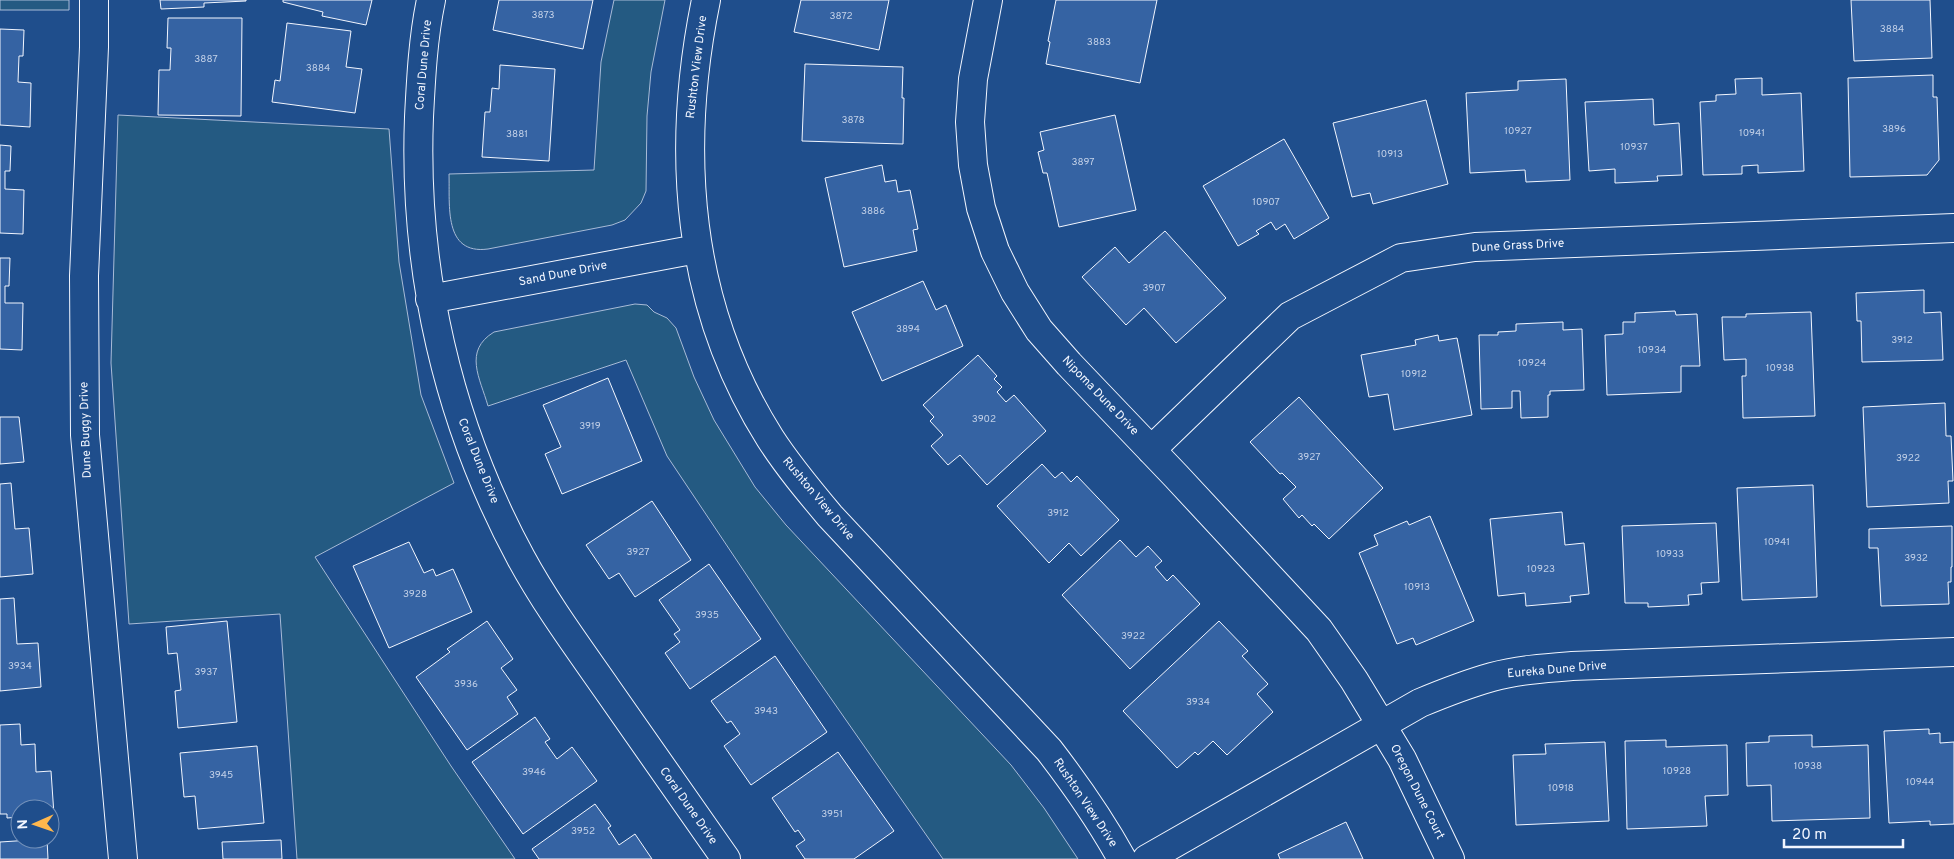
<svg xmlns="http://www.w3.org/2000/svg" width="1954" height="859" viewBox="0 0 1954 859" font-family="Overpass,sans-serif">
	<style>
		.green { fill: #245a82; stroke: #a8bbd7 }
		.building { fill: #3563a3; stroke: #f2f6ff }
		.lines { fill: none; stroke-linecap: round; stroke-linejoin: round }
		.minor-casing { stroke: #f2f6ff; stroke-width: 30 }
		.minor { stroke: #1f4e8c; stroke-width: 28 }
		.labels { text-anchor: middle; dominant-baseline: central; stroke-width: 4; stroke-linejoin: round; paint-order: stroke }
		.number-label { font-size: 10px; fill: #c3d1e8 }
		.street-label { font-size: 12px; fill: #f2f6ff; stroke: #1f4e8c }
	</style>
	<rect width="100%" height="100%" fill="#1f4e8c"/>
	<!-- green -->
	<path class="green" d="M0,0H69V10H0Z
		M614,0H665L651,72L647,116L646,191L641,203L625,220L612,225L488,249C443,255 450,205 449,174L594,170L601,62Z
		M118,115L389,129L399,262L421,395L454,483L315,557L451,766L515,859H297L280,614L129,624L111,363Z
		M635,304L647,305L654,312L667,318L676,328L694,377L714,420L755,487L786,525L1011,765L1044,808L1078,859H943L788,637L667,456L626,360L488,406C480,378 463,351 494,332Z"/>
	<!-- building -->
	<path class="building" d="M160,0H246V1L204,3V7L161,9Z
		M283,0H372L366,25L322,16L323,12L283,2Z
		M499,0H593L583,49L493,30Z
		M801,0H889L879,50L794,32Z
		M1056,0H1157L1140,83L1046,64L1050,42L1048,41Z
		M1851,0H1930L1932,58L1854,61Z
		M168,18H242L241,116L158,115L159,70H170L171,48H167Z
		M287,23L351,31L346,67L362,69L355,113L272,102L275,80L280,81Z
		M0,29L24,30L23,56H19L18,82L31,83L30,127L0,125Z
		M805,64L903,67L902,98H904L903,144L802,141Z
		M500,65L555,69L549,161L482,157L485,112H490L492,88L499,89Z
		M1933,75V97H1937L1939,160L1927,175L1850,177L1848,78Z
		M1762,78V95L1801,93L1804,171L1758,173V165L1742,166V174L1703,175L1700,102L1716,101V95L1736,94L1735,79Z
		M1566,79L1570,180L1526,182L1525,170L1470,173L1466,93L1518,90V81Z
		M1653,99L1654,125L1679,123L1682,175L1657,176L1658,181L1615,183V169L1589,171L1585,102Z
		M1426,100L1448,184L1373,204L1370,193L1352,197L1333,123Z
		M1115,115L1136,210L1059,227L1047,173H1043L1038,152L1044,150L1040,132Z
		M1284,139L1329,218L1294,239L1285,224L1276,230L1271,222L1256,231L1259,234L1238,246L1203,186Z
		M0,145L11,146L10,171H5V189L24,190L23,234L0,233Z
		M882,165L885,182L896,180L898,192L910,190L918,229L913,230L917,251L844,267L825,178Z
		M1165,231L1226,298L1176,343L1144,308L1126,325L1082,277L1115,247L1129,263Z
		M0,258H10L9,286H5V303H23L22,350L0,349Z
		M923,281L936,310L946,305L963,346L882,381L852,312Z
		M1924,290V313L1941,312L1943,360L1862,362L1861,321H1857L1856,293Z
		M1675,311L1676,315L1697,314L1700,366H1681V392L1607,395L1605,335L1623,334V322H1635V313Z
		M1811,312L1815,416L1743,418L1742,376H1746V359L1724,360L1722,317H1746V314Z
		M1563,322V330L1582,329L1584,390L1550,391V395H1548V417L1521,418L1520,391H1512V408L1481,409L1479,335H1498V332L1516,331V324Z
		M1438,335L1439,341L1457,338L1472,415L1394,430L1388,394L1369,397L1361,355L1416,345L1415,340Z
		M978,355L997,376L994,379L1002,387L997,392L1006,402L1014,395L1046,431L987,485L960,455L948,465L931,446L943,435L930,421L934,417L923,405Z
		M608,378L642,461L562,494L545,454L561,447L543,405Z
		M1299,397L1383,488L1329,539L1314,524L1312,526L1302,515L1299,518L1283,499L1296,487L1282,473L1280,474L1250,442Z
		M1945,403L1946,436H1951L1953,481H1948L1949,503L1867,507L1863,407Z
		M0,417H19L24,462L0,464Z
		M1042,464L1055,478L1062,472L1071,482L1077,476L1119,520L1081,556L1069,543L1049,563L997,506Z
		M11,483L15,529L29,528L33,574L0,577V484Z
		M1813,485L1817,597L1742,600L1737,488Z
		M652,501L691,560L635,597L619,573L609,579L586,545Z
		M1562,512L1565,545L1584,543L1589,594L1570,596L1571,602L1526,606L1525,593L1498,596L1490,519Z
		M1430,516L1474,621L1416,645L1413,638L1397,644L1359,553L1378,545L1374,535L1407,521L1409,525Z
		M1716,523L1719,582L1701,583L1702,594L1688,595L1689,605L1648,607V603H1625L1622,526Z
		M1952,526V567H1951V582H1948L1949,604L1881,606L1878,548H1869V529Z
		M1120,540L1136,557L1148,546L1162,561L1155,567L1167,581L1173,575L1200,604L1130,669L1062,595Z
		M409,542L424,573L433,569L436,576L453,569L472,612L389,648L353,566Z
		M709,564L761,639L690,689L665,653L680,642L674,634L680,630L659,600Z
		M14,598L17,644L38,643L41,687L0,691V599Z
		M227,621L237,722L178,728L175,691L181,690L177,653L168,654L166,627Z
		M487,621L513,659L501,668L517,690L507,697L518,714L467,750L416,677L450,652L447,649Z
		M1219,621L1248,651L1242,656L1268,684L1257,694L1273,712L1227,755L1213,741L1198,755L1195,752L1177,768L1123,711Z
		M775,656L827,732L751,785L724,746L740,734L731,721L727,723L711,701Z
		M535,717L550,739L545,742L557,759L572,747L597,781L523,834L472,762Z
		M20,724L21,745L35,744L36,772L51,771L54,815H50V809H20V817L7,818V814H0V725Z
		M1929,729V734L1940,733V743L1954,742V824L1930,825V821L1889,823L1884,731Z
		M1812,735V747L1868,745L1870,818L1772,821L1771,785L1747,786L1746,743L1769,742V736Z
		M1666,740V747L1727,745L1728,795L1705,796L1707,826L1627,829L1625,741Z
		M1605,742L1609,821L1516,825L1513,755L1546,754L1545,744Z
		M257,746L264,823L198,829L195,796L184,797L180,753Z
		M838,752L894,831L854,859H805L796,846L805,840L798,830L795,832L772,798Z
		M595,804L611,826L608,828L619,845L635,834L652,859H539L532,849Z
		M1346,822L1363,859H1280L1278,854Z
		M47,839L48,859H0V842Z
		M281,840L282,859H223L222,842Z"/>
	<g class="lines">
		<defs>
			<path id="minor" d="M94,0V47L84,276L85,435L123,859
				M431,0C423,38 421,78 419,117C413,271 448,423 521,558C546,604 577,646 607,689C646,745 686,802 726,859
				M706,0C675,151 686,305 770,438C788,466 809,491 830,516L1049,750C1076,785 1101,821 1122,859
				M988,0L973,79L970,122L973,165L981,208L995,251L1015,292L1039,330L1069,364L1176,476L1319,630L1354,680L1402,759L1450,859
				M430,299L697,249
				M1151,450L1290,316L1401,258L1475,247L1954,228
				M1147,859L1420,703C1444,693 1467,684 1492,677C1518,670 1546,668 1572,666L1954,652"/>
		</defs>
		<!-- minor casing -->
		<use href="#minor" class="minor-casing"/>
		<!-- minor -->
		<use href="#minor" class="minor"/>
	</g>
	<g class="labels">
		<!-- number labels -->
		<g class="number-label">
			<text x="543" y="15">3873</text>
			<text x="841" y="16">3872</text>
			<text x="1892" y="29">3884</text>
			<text x="1099" y="42">3883</text>
			<text x="206" y="59">3887</text>
			<text x="318" y="68">3884</text>
			<text x="853" y="120">3878</text>
			<text x="1894" y="129">3896</text>
			<text x="1518" y="131">10927</text>
			<text x="1752" y="133">10941</text>
			<text x="517" y="134">3881</text>
			<text x="1634" y="147">10937</text>
			<text x="1390" y="154">10913</text>
			<text x="1083" y="162">3897</text>
			<text x="1266" y="202">10907</text>
			<text x="873" y="211">3886</text>
			<text x="1154" y="288">3907</text>
			<text x="908" y="329">3894</text>
			<text x="1902" y="340">3912</text>
			<text x="1652" y="350">10934</text>
			<text x="1532" y="363">10924</text>
			<text x="1780" y="368">10938</text>
			<text x="1414" y="374">10912</text>
			<text x="984" y="419">3902</text>
			<text x="590" y="426">3919</text>
			<text x="1309" y="457">3927</text>
			<text x="1908" y="458">3922</text>
			<text x="1058" y="513">3912</text>
			<text x="1777" y="542">10941</text>
			<text x="638" y="552">3927</text>
			<text x="1670" y="554">10933</text>
			<text x="1916" y="558">3932</text>
			<text x="1541" y="569">10923</text>
			<text x="1417" y="587">10913</text>
			<text x="415" y="594">3928</text>
			<text x="707" y="615">3935</text>
			<text x="1133" y="636">3922</text>
			<text x="20" y="666">3934</text>
			<text x="206" y="672">3937</text>
			<text x="466" y="684">3936</text>
			<text x="1198" y="702">3934</text>
			<text x="766" y="711">3943</text>
			<text x="1808" y="766">10938</text>
			<text x="1677" y="771">10928</text>
			<text x="534" y="772">3946</text>
			<text x="221" y="775">3945</text>
			<text x="1920" y="782">10944</text>
			<text x="1561" y="788">10918</text>
			<text x="832" y="814">3951</text>
			<text x="583" y="831">3952</text>
		</g>
		<!-- street labels -->
		<g class="street-label">
			<text transform="translate(424 65) rotate(-85)">Coral Dune Drive</text>
			<text transform="translate(697 67) rotate(-83)">Rushton View Drive</text>
			<text transform="translate(1518 246) rotate(-3)">Dune Grass Drive</text>
			<text transform="translate(563 274) rotate(-11)">Sand Dune Drive</text>
			<text transform="translate(1100 396) rotate(46)">Nipoma Dune Drive</text>
			<text transform="translate(86 430) rotate(-92)">Dune Buggy Drive</text>
			<text transform="translate(478 461) rotate(68)">Coral Dune Drive</text>
			<text transform="translate(818 499) rotate(50)">Rushton View Drive</text>
			<text transform="translate(1557 670) rotate(-5)">Eureka Dune Drive</text>
			<text transform="translate(1417 792) rotate(63)">Oregon Dune Court</text>
			<text transform="translate(1085 803) rotate(56)">Rushton View Drive</text>
			<text transform="translate(688 806) rotate(55)">Coral Dune Drive</text>
		</g>
	</g>
	<!-- north arrow -->
	<g transform="translate(35 824) rotate(268)"><circle r="24" fill="#1f4e8c" stroke="#7391ba"/>
	<path d="M0-4L9 19L0 12L-9 19Z" fill="#ffb74d"/>
	<text y="-8" font-size="14" font-weight="bold" text-anchor="middle" fill="#f2f6ff">N</text>
	</g>
	<!-- scale -->
	<path d="M1784 839v8h119v-8" fill="none" stroke="#f2f6ff" stroke-width="2.5"/>
	<text x="1792" y="839" font-size="15" fill="#f2f6ff" stroke="#1f4e8c" stroke-width="4" paint-order="stroke">20 m</text>
</svg>
